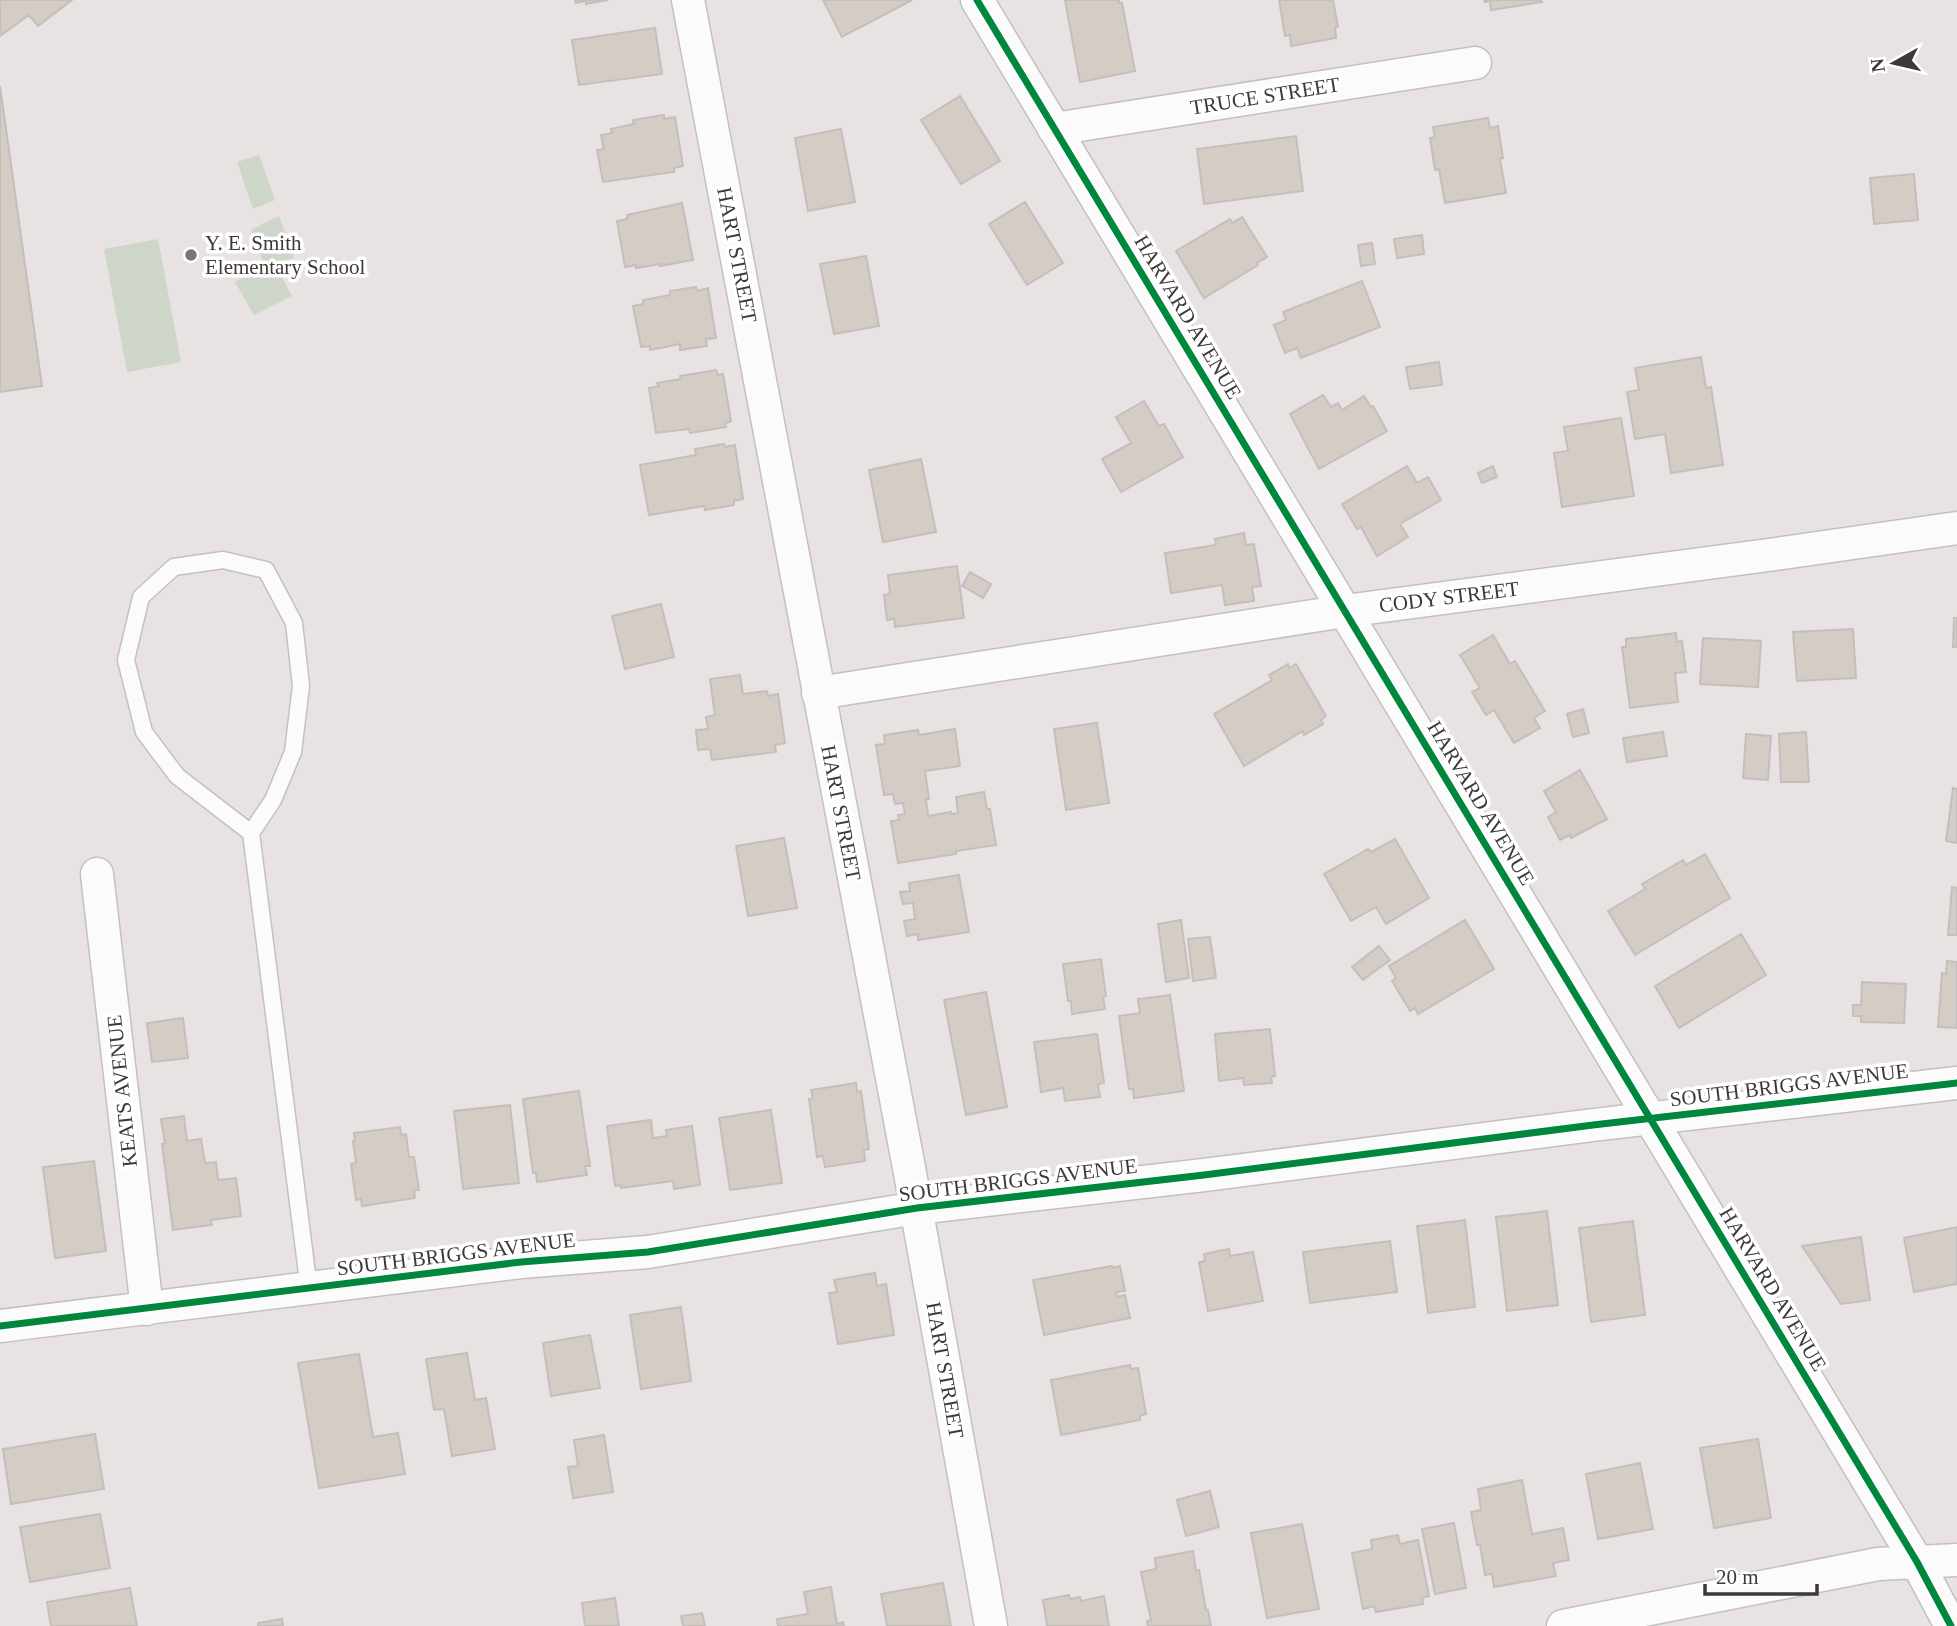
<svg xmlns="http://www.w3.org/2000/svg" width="1957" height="1626" viewBox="0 0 1957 1626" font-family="Georgia,serif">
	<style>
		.green { fill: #cdd6c9 }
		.building { fill: #d4ccc5; stroke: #c2bfbd; stroke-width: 2 }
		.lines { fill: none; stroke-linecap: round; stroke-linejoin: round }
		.service-casing { stroke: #c4c0bf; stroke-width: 19 }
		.minor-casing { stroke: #c4c0bf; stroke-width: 35 }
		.service { stroke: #fcfbfb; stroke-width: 16 }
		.minor { stroke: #fcfbfb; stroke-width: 32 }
		.cycleway-casing { stroke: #fff; stroke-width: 11 }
		.cycleway { stroke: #00873e; stroke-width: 7 }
		.poi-dot { fill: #797473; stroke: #fff; stroke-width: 2.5 }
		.labels { text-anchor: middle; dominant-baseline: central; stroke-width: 7; stroke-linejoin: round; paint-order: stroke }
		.street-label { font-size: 21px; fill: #3d3937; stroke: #fff }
		.poi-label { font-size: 21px; fill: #3d3937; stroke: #fff; text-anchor: start }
	</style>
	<rect width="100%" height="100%" fill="#e8e3e2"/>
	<!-- green -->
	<path class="green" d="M259,155L275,200L253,209L237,162Z
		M279,216L294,257L277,268L292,296L254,315L235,282L265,266L251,230Z
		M158,239L181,362L127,372L104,249Z"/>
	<!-- building -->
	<path class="building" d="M0,0H72L38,26L29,15L0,36Z
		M575,0H608L586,4V1L576,3Z
		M823,0H912L842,37Z
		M1065,0H1119V3H1122L1135,71L1080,82Z
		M1279,0H1333L1338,27H1335L1336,38L1291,46L1290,35L1285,36Z
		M1484,0H1541L1542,2L1491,10L1490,1L1485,2Z
		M655,28L662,74L579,85L572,40Z
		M0,86L42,386L0,392Z
		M960,96L1000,161L961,184L921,120Z
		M664,115V119L675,117L683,166L674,168V172L603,182L597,150L604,149L601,135L612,133L611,129L634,124L633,120Z
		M1488,118L1490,128L1498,126L1503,158L1500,159L1506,193L1445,203L1439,169L1435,170L1430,138L1435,137L1433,127Z
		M841,129L855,202L808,211L795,138Z
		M1296,136L1303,191L1204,204L1197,149Z
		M1914,174L1918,220L1874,224L1870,178Z
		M1025,202L1063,263L1027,285L989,224Z
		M682,203L693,260L660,266V264L636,268V265L625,267L617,221L627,219V215Z
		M1242,217L1267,257L1257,263L1258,265L1204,298L1176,251L1230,219L1232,223Z
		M1422,235L1424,254L1397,258L1394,239Z
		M1372,243L1375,264L1361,266L1358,245Z
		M866,256L879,326L834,334L820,264Z
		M1362,281L1380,327L1301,358L1297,348L1285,353L1274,325L1286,320L1283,312Z
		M696,287L697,291L708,288L716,338L706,339L707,346L680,350V344L650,350V346L641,347L633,306L643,304V300L670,295V291Z
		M1701,357L1706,388L1711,387L1723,465L1671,473L1665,434L1635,439L1627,392L1639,390L1635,368Z
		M1439,362L1442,385L1410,389L1406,367Z
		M716,370L718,375L723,374L731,421L725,423L726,427L690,433L689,429L656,433L649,388L659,386L657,383L681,379L680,376Z
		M1323,395L1331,407L1338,403L1342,410L1364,396L1371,407L1373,406L1387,431L1319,469L1290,414Z
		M1144,401L1159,426L1164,424L1183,457L1121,492L1102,459L1131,443L1116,417Z
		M1621,418L1634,496L1562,507L1554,453L1568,451L1564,427Z
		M724,444L725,447L735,445L743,499L734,501V505L705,510L704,506L649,515L640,465L696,455L695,449Z
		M921,459L936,532L883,542L869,470Z
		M1407,466L1417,483L1428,477L1441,500L1400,524L1408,537L1377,556L1361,527L1357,529L1342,504Z
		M1493,466L1497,477L1482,483L1478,473Z
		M1244,533L1246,545L1254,544L1261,586L1252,587L1254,601L1225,605L1222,585L1171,593L1165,553L1216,545L1215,539Z
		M957,566L964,618L895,627L894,619L887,620L884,595L890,594L888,575Z
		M970,572L991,584L983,598L962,586Z
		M661,604L674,657L625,669L612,616Z
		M1954,618H1957V647H1953Z
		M1853,629L1856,678L1797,681L1793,632Z
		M1676,633L1677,642L1682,641L1686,672L1675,673L1678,702L1630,708L1622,647H1626V639Z
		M1493,635L1510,664L1515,661L1545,711L1534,718L1540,728L1514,743L1494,710L1486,715L1472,692L1480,688L1460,655Z
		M1703,638L1761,641L1758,687L1700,684Z
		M1288,664L1289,668L1296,664L1326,716L1321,720L1323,724L1304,735L1303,731L1244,766L1214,714L1272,680L1269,675Z
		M740,675L743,694L767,691L768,696L778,694L785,743L775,745L776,752L712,760L710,749L698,750L696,730L708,729L706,717L715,715L710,679Z
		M1583,709L1589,733L1573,737L1567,714Z
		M1097,723L1109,803L1066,810L1054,729Z
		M955,729L960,766L925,771L929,799H926L928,816L951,812V814L958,813L956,797L984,792L987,809H990L996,845L956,851V854L898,863L891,821L899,820L898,815L905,814L903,803L895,804L893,794L884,795L876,745L885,744L884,735L918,730L919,735Z
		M1663,732L1667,756L1627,762L1623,738Z
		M1806,732L1809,782H1781L1779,734Z
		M1746,734L1771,736L1768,780L1743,778Z
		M1580,770L1607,819L1571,838L1570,835L1560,840L1548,817L1556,812L1544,791Z
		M1953,788L1957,789V843L1946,841Z
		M784,838L797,908L748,916L736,846Z
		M1395,839L1429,898L1386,924L1376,907L1351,921L1324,874L1368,849L1371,852Z
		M1705,854L1730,898L1635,955L1608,911L1645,889L1642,884L1683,860L1686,865Z
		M959,875L969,932L918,940V934L907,936L904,921L915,919L913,903L903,904L900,892L910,891L909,883Z
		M1952,887L1957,888V935H1948Z
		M1181,920L1189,978L1166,982L1158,924Z
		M1465,920L1494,969L1418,1014L1415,1008L1410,1011L1392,981L1396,978L1389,966Z
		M1741,934L1766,975L1679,1028L1655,986Z
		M1210,937L1216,978L1193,981L1188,939Z
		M1379,946L1390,960L1363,980L1352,967Z
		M1101,959L1106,996L1103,997L1105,1009L1072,1014L1071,1001H1068L1063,964Z
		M1947,961L1957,962V1028L1938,1027L1942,973L1946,974Z
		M1862,982L1906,984L1904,1023L1861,1022V1016H1853V1005H1861Z
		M986,992L1007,1107L966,1115L944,1000Z
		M1170,995L1184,1091L1134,1098L1133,1089H1129L1119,1016L1140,1013L1138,999Z
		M183,1018L188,1058L152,1062L147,1023Z
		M1270,1029L1275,1076L1271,1077L1272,1083L1244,1085L1243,1078L1219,1081L1215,1034Z
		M1097,1034L1104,1083L1098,1084L1100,1097L1065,1101L1063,1088L1041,1092L1034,1042Z
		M856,1083L857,1092L861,1091L869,1149L864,1150L865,1161L825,1167L823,1156L817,1157L809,1099L813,1098L811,1090Z
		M579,1091L590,1166H585L587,1175L537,1182L536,1173H533L523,1099Z
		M510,1105L519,1183L463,1189L454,1111Z
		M771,1110L782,1183L730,1190L719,1118Z
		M184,1116L187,1141L201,1139L205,1163L216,1162L218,1180L236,1178L241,1216L211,1220L212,1225L173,1230L162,1144H165L161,1119Z
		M651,1120L653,1138L667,1136L666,1130L692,1126L700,1185L674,1189L673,1181L621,1188V1185L615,1186L607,1126Z
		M400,1127L401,1135L406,1134L409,1157H414L419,1190H414L415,1198L362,1206L361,1199L356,1200L351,1164L356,1163L353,1141H355L354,1133Z
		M94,1161L106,1251L55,1258L43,1167Z
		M1547,1211L1558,1305L1507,1311L1496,1217Z
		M1465,1220L1475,1307L1428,1313L1417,1226Z
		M1633,1221L1645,1315L1591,1322L1579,1228Z
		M1957,1227V1284L1914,1292L1904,1238Z
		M1861,1237L1870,1300L1841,1304L1802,1246Z
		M1390,1241L1397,1292L1310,1303L1303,1252Z
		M1229,1249L1230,1256L1253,1252L1263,1301L1208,1311L1199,1262L1205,1261L1204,1254Z
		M1112,1266V1268L1120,1266L1125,1291L1116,1292L1117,1297L1125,1295L1130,1318L1044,1335L1033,1280Z
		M875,1273L877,1286L886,1284L894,1335L838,1344L829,1293L837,1292L834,1280Z
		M681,1307L691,1381L641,1389L630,1315Z
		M590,1335L600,1388L551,1396L543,1343Z
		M467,1353L475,1400L486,1398L495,1449L452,1456L444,1409L434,1410L426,1359Z
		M359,1354L373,1437L398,1433L405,1474L319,1488L298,1363Z
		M1130,1365L1131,1369L1138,1368L1146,1414L1140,1416V1420L1061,1435L1051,1380Z
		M95,1434L104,1489L11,1504L3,1449Z
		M604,1435L613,1492L573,1498L568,1467L578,1466L574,1440Z
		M1758,1439L1771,1518L1714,1528L1700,1448Z
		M1640,1463L1653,1529L1598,1539L1586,1474Z
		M1522,1480L1532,1534L1563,1528L1569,1560L1553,1563L1556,1576L1494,1587L1492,1574L1485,1575L1480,1545H1477L1471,1512L1481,1510L1478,1489Z
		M1210,1491L1219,1527L1186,1536L1177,1500Z
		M100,1514L110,1568L30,1582L20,1527Z
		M1454,1523L1466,1588L1435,1594L1422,1529Z
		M1302,1524L1319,1609L1267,1618L1251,1533Z
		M1398,1535L1400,1544L1418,1540L1429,1596L1422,1598L1423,1604L1376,1612L1374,1606L1363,1609L1352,1553L1372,1549L1371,1540Z
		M1193,1551L1196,1571L1199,1570L1206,1610H1208L1211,1626H1148L1147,1621L1151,1620L1141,1572L1156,1569L1155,1558Z
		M943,1583L951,1626H887L881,1594Z
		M831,1587L837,1624L843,1622L844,1626H778L777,1619L808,1614L804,1592Z
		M130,1588L137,1626H51L47,1602Z
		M1069,1595L1070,1599L1080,1597L1081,1601L1104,1596L1109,1626H1047L1043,1600Z
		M615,1598L619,1626H585L582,1603Z
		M702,1613L705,1626H683L681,1616Z
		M282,1619L283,1626H258V1623Z"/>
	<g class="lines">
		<defs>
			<path id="service" d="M251,833L177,776L144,732L126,660L141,597L174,567L223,560L266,570L294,623L301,686L293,752L273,800L251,833L309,1289"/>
			<path id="minor" d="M688,0L910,1173L991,1626
				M977,0L1917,1562L1951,1626
				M1054,129L1475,63
				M818,693L1345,611L1776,554L1957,528
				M97,874L147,1309
				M0,1326L521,1262L648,1252L917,1208L1204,1175L1593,1125L1957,1083
				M1563,1626L1878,1564L1957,1560"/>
		</defs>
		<!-- service casing -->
		<use href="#service" class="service-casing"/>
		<!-- minor casing -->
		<use href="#minor" class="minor-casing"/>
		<!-- service -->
		<use href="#service" class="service"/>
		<!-- minor -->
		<use href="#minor" class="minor"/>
		<defs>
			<path id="cycleway" d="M977,0L1917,1562L1951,1626
				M0,1326L521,1262L648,1252L917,1208L1204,1175L1593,1125L1957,1083"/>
		</defs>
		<!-- cycleway casing -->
		<use href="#cycleway" class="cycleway-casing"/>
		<!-- cycleway -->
		<use href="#cycleway" class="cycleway"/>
	</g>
	<!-- markers -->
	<circle class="poi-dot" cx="191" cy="255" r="7"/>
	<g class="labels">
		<!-- street labels -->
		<g class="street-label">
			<text transform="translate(1265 96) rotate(-9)">TRUCE STREET</text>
			<text transform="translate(737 255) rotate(79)">HART STREET</text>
			<text transform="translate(1188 317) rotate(59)">HARVARD AVENUE</text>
			<text transform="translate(1449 597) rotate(-7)">CODY STREET</text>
			<text transform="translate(1481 803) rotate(59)">HARVARD AVENUE</text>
			<text transform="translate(841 813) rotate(79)">HART STREET</text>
			<text transform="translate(1789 1085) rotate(-7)">SOUTH BRIGGS AVENUE</text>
			<text transform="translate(122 1091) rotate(-96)">KEATS AVENUE</text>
			<text transform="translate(1018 1180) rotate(-7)">SOUTH BRIGGS AVENUE</text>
			<text transform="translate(456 1254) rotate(-7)">SOUTH BRIGGS AVENUE</text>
			<text transform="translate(1773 1289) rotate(59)">HARVARD AVENUE</text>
			<text transform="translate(945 1370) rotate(80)">HART STREET</text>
		</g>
		<!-- poi labels -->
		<g class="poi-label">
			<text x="205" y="243">Y. E. Smith<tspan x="205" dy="24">Elementary School</tspan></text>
		</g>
	</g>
	<!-- north arrow -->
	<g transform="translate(1894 63) rotate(262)" stroke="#ffffff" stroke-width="5" paint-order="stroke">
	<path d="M0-5L12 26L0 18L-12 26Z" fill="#3d3937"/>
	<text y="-10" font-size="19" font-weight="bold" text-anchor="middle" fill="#3d3937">N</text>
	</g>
	<!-- scale -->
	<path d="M1705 1584v10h112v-10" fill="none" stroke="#3d3937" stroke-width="3.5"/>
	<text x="1716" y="1584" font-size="21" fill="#3d3937" stroke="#ffffff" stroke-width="5" paint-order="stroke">20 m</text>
</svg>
